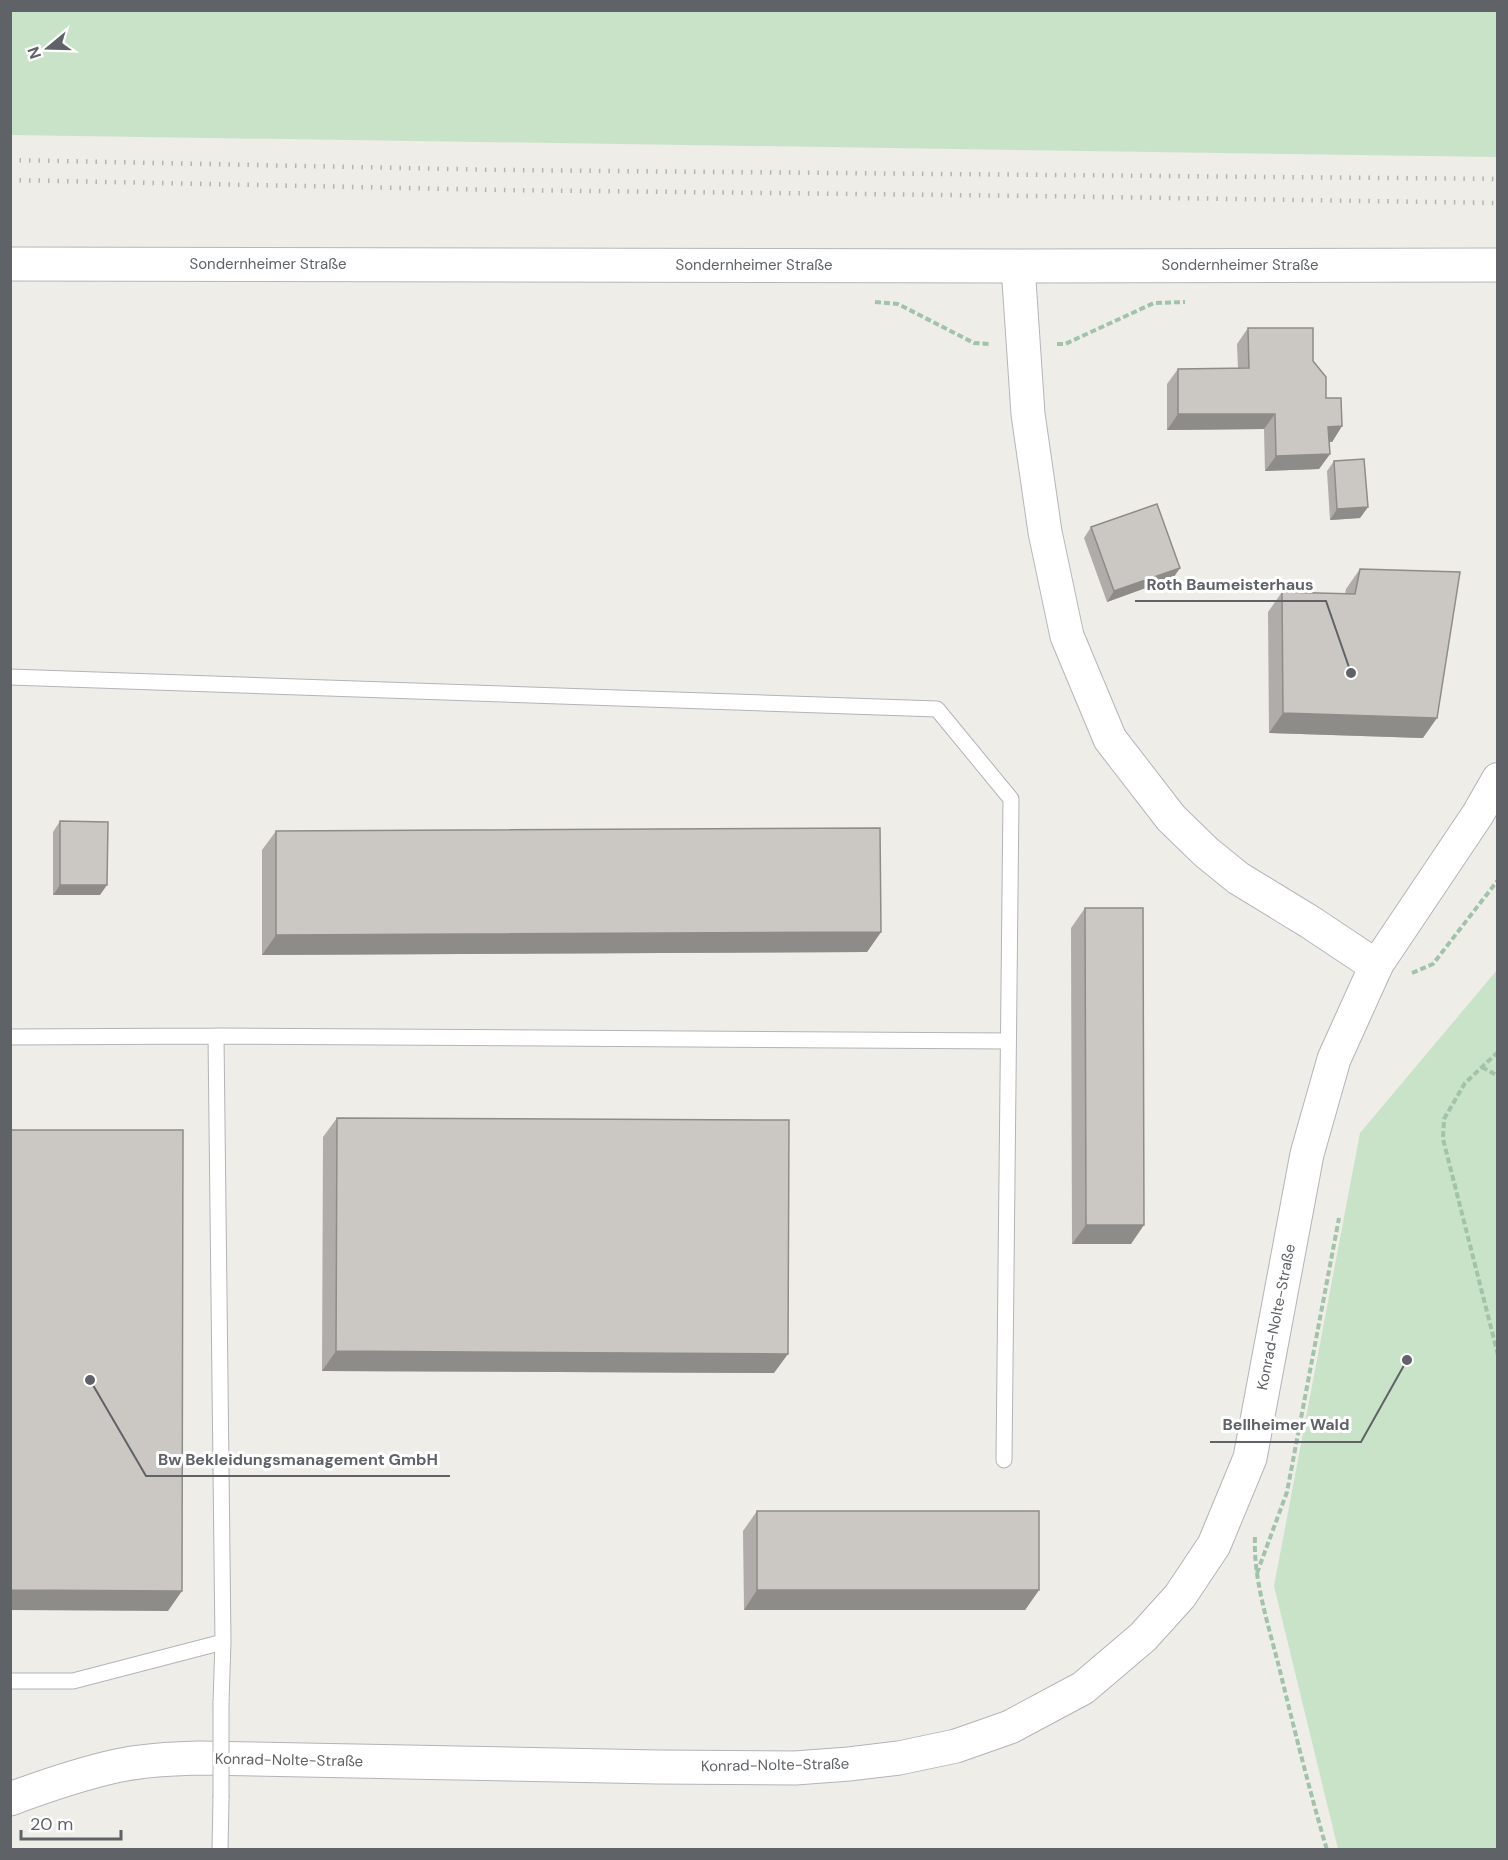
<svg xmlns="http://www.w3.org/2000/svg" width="1508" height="1860" viewBox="0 0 1508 1860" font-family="'DM Sans',sans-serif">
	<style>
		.green { fill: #c9e3c8 }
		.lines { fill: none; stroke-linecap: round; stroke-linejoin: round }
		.service-casing { stroke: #b3b4b8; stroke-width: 17 }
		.minor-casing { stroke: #b3b4b8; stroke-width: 34 }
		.tertiary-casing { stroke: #b3b4b8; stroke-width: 35 }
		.secondary-casing { stroke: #b4b6ba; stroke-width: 35 }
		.path { stroke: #a1c3aa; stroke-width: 4; stroke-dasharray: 6 3; stroke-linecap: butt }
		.service { stroke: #fff; stroke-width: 15 }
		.minor { stroke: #fff; stroke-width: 32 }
		.tertiary { stroke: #fff; stroke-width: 33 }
		.secondary { stroke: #fff; stroke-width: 33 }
		.rail { stroke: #b3b4b4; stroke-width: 4.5; stroke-dasharray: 1.5 8; stroke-linecap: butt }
		.service-bridge-casing { stroke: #b3b4b8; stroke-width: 17; stroke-linecap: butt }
		.service-bridge { stroke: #fff; stroke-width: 15 }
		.wall { fill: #afaca9 }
		.shaded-wall { fill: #8e8c89 }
		.building { fill: #cbc8c4; stroke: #8e8c89; stroke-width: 1.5 }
		.labels { text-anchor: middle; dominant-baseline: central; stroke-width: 6; stroke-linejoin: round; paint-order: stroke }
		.street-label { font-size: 15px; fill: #5f6266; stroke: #fff }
		.leader { fill: none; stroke: #5f6266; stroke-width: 2 }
		.callout-dot { fill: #5f6266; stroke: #fff; stroke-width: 2 }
		.callout-label { font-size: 16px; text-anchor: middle; font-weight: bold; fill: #5f6266; stroke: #fff; stroke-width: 6; stroke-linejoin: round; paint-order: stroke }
	</style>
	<rect width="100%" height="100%" fill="#efede8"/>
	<!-- green -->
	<path class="green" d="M11,10L1497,11V157L11,135Z
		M1497,970V1849H1338L1274,1586L1360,1133Z"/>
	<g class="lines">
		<defs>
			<path id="service" d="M10,677L937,709L1011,799L1004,1460
				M10,1037L216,1036
				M10,1681H73L223,1642
				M221,1703L223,1642L216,1036L1008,1041
				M220,1850L221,1798"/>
			<path id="minor" d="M1376,966L1478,814L1498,779"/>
			<path id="tertiary" d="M10,1799C45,1786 80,1774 116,1766C143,1760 171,1759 199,1758L658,1767L795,1768L849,1764L899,1758L956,1746L1010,1727L1083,1688L1143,1637L1180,1596L1214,1545L1250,1458L1307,1154L1334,1059L1376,966"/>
			<path id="secondary" d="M10,264L1018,266L1498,265
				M1018,266L1028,414L1045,532L1067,636L1110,739L1171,818L1206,852L1238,878L1310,922L1376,966"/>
		</defs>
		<!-- service casing -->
		<use href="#service" class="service-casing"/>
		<!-- minor casing -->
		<use href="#minor" class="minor-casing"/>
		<!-- tertiary casing -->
		<use href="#tertiary" class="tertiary-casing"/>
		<!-- secondary casing -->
		<use href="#secondary" class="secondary-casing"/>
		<!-- path -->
		<path class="path" d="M875,302L898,304L974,343L990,344
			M1057,344H1065L1154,303L1185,302
			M1412,973L1433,964L1498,880
			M1498,1052L1465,1083L1444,1119L1443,1139L1498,1355
			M1482,1067L1498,1076
			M1255,1537C1253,1579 1269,1627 1279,1667C1294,1728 1309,1789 1327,1850
			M1257,1573L1287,1492L1339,1218"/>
		<!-- service -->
		<use href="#service" class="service"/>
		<!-- minor -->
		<use href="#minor" class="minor"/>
		<!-- tertiary -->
		<use href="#tertiary" class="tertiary"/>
		<!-- secondary -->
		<use href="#secondary" class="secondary"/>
		<!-- rail -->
		<path class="rail" d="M10,160L502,170L1498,179
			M10,180L502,190L1036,196L1498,203"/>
		<defs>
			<path id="service-bridge" d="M221,1798V1703"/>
		</defs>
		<!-- service-bridge casing -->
		<use href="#service-bridge" class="service-bridge-casing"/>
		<!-- service-bridge -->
		<use href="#service-bridge" class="service-bridge"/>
	</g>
	<!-- wall -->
	<path class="wall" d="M1248,328L1313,361L1326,398L1342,426L1332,442H1329L1330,454L1319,469L1265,471L1264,429L1167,430V384L1178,369L1238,368L1237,344Z
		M1334,461L1368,507L1360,518L1330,520L1327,471Z
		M1091,527L1180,568L1173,578L1107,602L1084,538Z
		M1360,569L1423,738L1269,733L1268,612L1282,592L1345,594L1346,589Z
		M60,821L100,895H53V832Z
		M276,831L881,932L867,952L262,955V850Z
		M1085,908L1131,1244H1072L1071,928Z
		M337,1118L774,1373L322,1371L323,1137Z
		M757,1511L1039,1590L1025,1610H744L743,1531Z"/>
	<!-- shaded-wall -->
	<path class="shaded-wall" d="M1178,414H1275L1264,429L1167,430Z
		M1342,426L1332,442H1318L1328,427Z
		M1330,454L1319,469L1265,471L1276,456Z
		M1368,507L1360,518L1330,520L1337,509Z
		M1180,568L1173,578L1107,602L1114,591Z
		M1283,713L1437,718L1423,738L1269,733Z
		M60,885H107L100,895H53Z
		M881,932L867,952L262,955L276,935Z
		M1086,1225H1144L1131,1244H1072Z
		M336,1351L788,1354L774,1373L322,1371Z
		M10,1590L182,1591L168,1611L10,1610Z
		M757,1590H1039L1025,1610H744Z"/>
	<!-- building -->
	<path class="building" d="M1248,328H1313V361L1326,377V398H1341L1342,426L1328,427L1330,454L1276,456L1275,414H1178V369L1249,368Z
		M1364,459L1368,507L1337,509L1334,461Z
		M1157,504L1180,568L1114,591L1091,527Z
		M1360,569L1460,572L1437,718L1283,713L1282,592L1355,594Z
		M60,821L108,822L107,885H60Z
		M880,828L881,932L276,935V831Z
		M1085,908H1143L1144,1225H1086Z
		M337,1118L789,1120L788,1354L336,1351Z
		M10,1130H183L182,1591L10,1590Z
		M757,1511H1039V1590H757Z"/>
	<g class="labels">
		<!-- street labels -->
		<g class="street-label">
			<text x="268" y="264">Sondernheimer Straße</text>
			<text x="754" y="265">Sondernheimer Straße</text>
			<text x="1240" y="265">Sondernheimer Straße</text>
			<text transform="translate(1276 1317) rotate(-79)">Konrad-Nolte-Straße</text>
			<text transform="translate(289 1760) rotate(1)">Konrad-Nolte-Straße</text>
			<text transform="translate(775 1765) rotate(-1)">Konrad-Nolte-Straße</text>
		</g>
	</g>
	<!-- callouts -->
	<path class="leader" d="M1351 673L1326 601H1135M1407 1360L1361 1442H1210M90 1380L146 1476H450"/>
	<g class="callout-dot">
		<circle cx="1351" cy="673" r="6"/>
		<circle cx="1407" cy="1360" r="6"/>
		<circle cx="90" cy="1380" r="6"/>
	</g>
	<g class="callout-label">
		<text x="1230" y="590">Roth Baumeisterhaus</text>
		<text x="1286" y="1430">Bellheimer Wald</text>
		<text x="298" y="1465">Bw Bekleidungsmanagement GmbH</text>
	</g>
	<!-- border -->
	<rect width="1508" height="1860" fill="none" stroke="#5f6266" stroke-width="24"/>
	<!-- north arrow -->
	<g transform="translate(48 48) rotate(251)" stroke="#ffffff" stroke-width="4.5" paint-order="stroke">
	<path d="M0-4.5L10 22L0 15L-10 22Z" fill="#5f6266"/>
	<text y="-9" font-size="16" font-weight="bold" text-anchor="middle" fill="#5f6266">N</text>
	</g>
	<!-- scale -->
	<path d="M21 1830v9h100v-9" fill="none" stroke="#5f6266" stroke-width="3"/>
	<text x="30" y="1830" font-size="18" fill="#5f6266" stroke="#ffffff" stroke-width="4.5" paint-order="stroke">20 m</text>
</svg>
